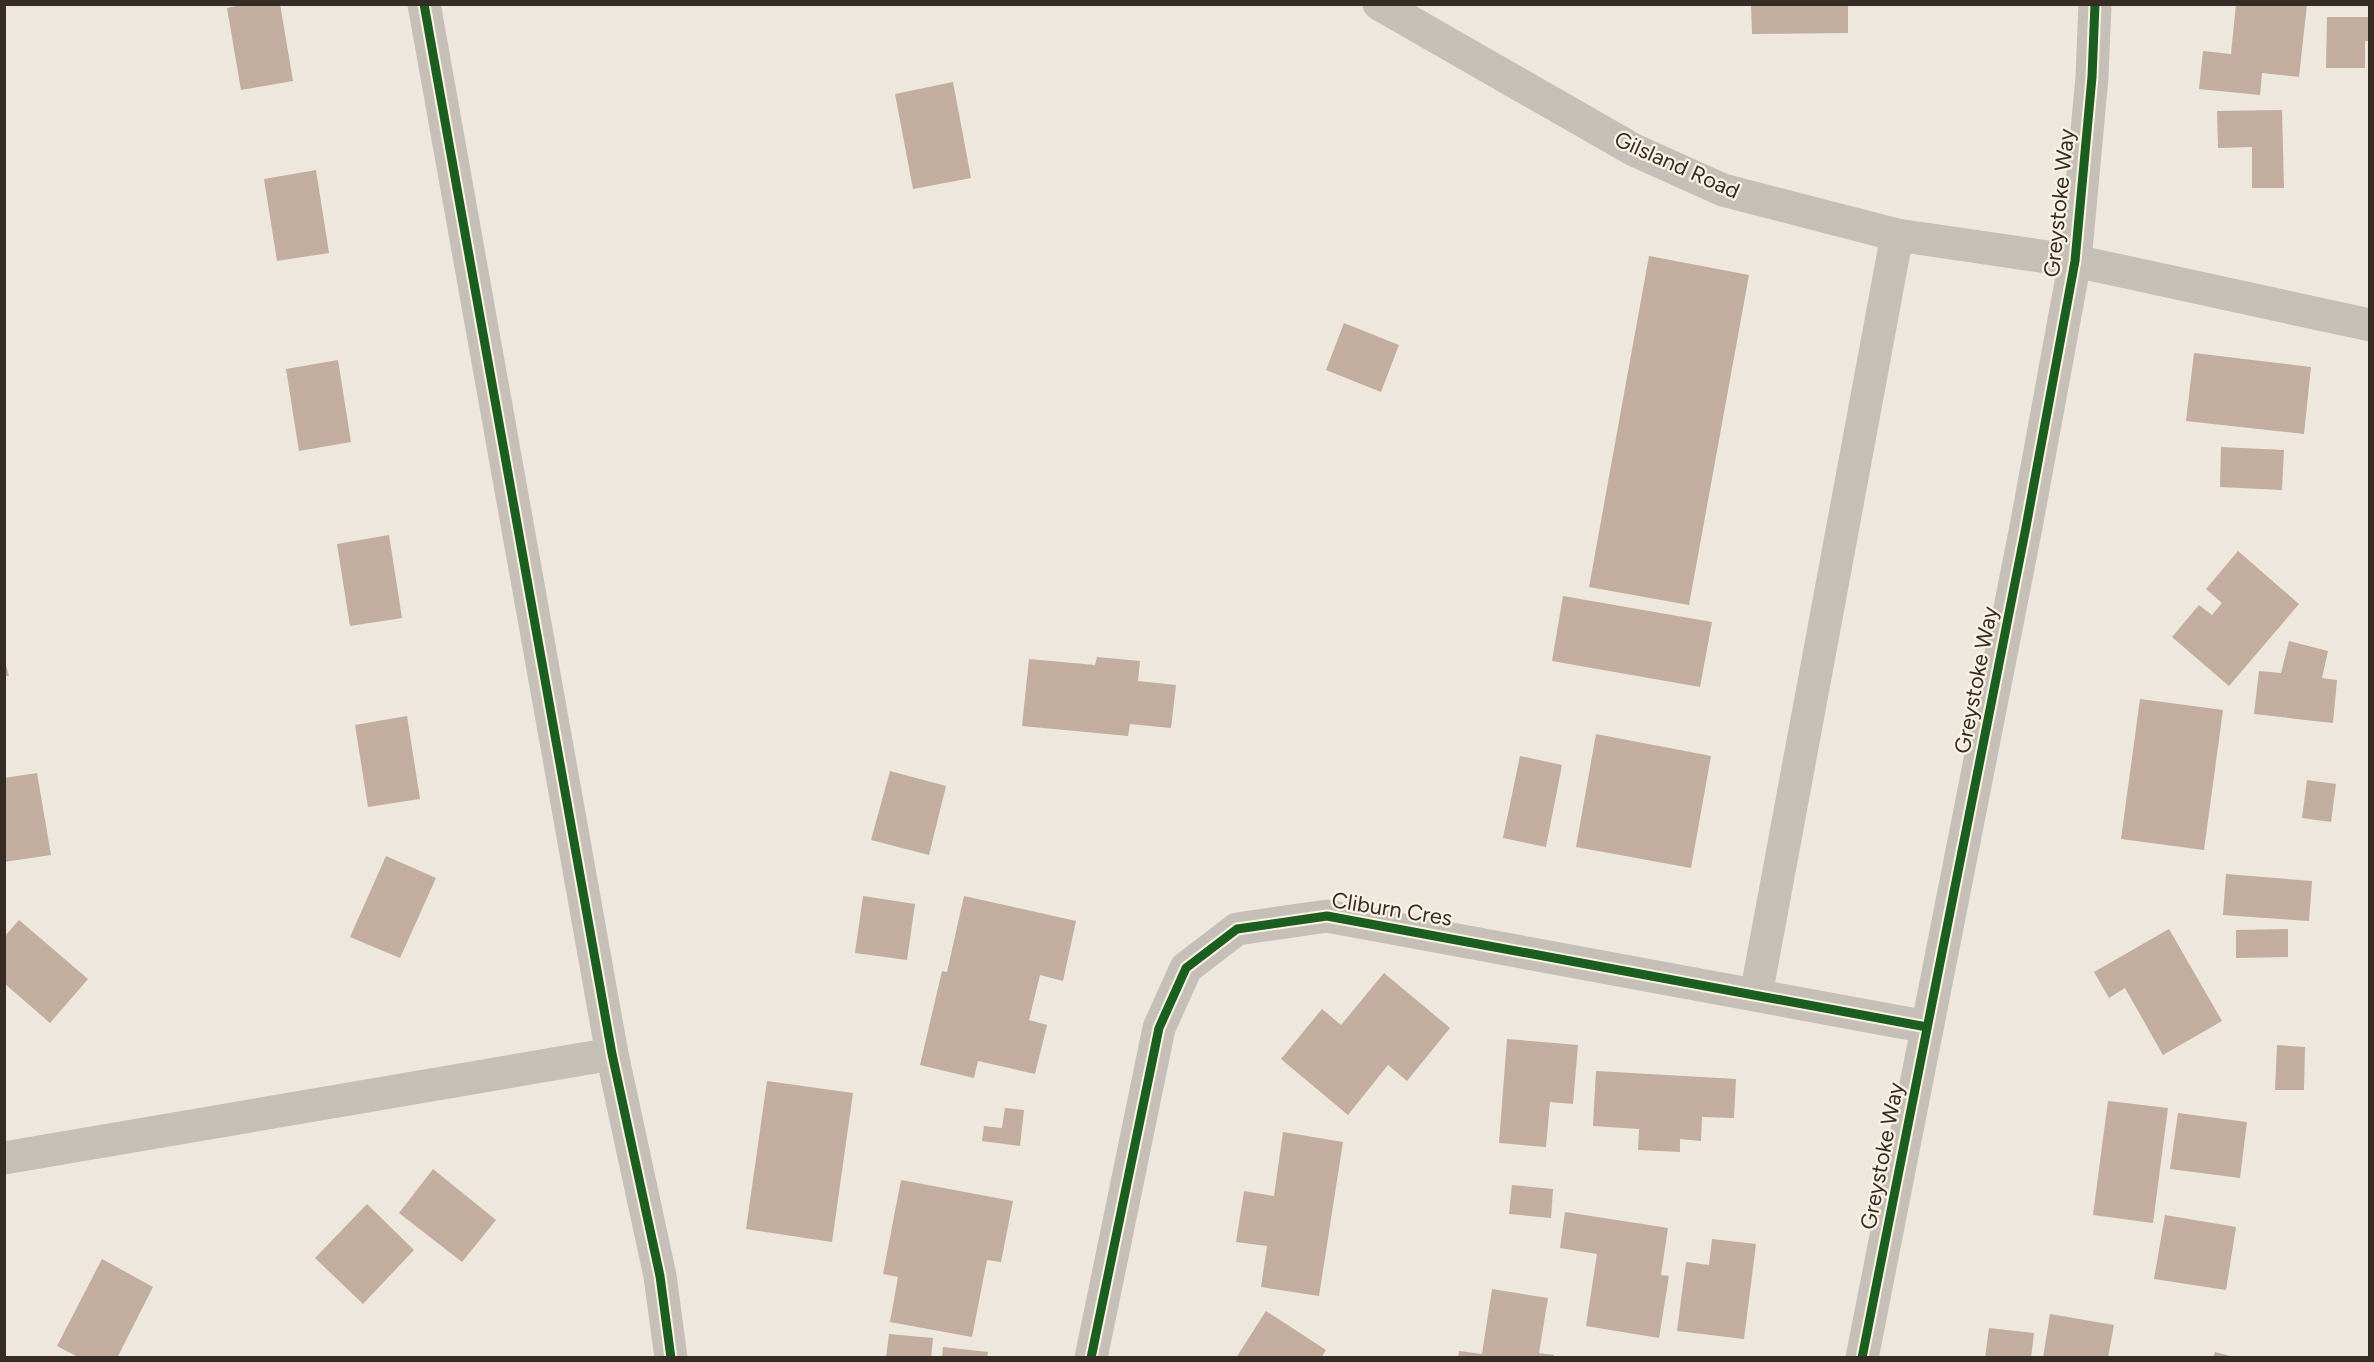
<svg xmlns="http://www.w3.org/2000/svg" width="2374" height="1362" viewBox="0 0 2374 1362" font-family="Figtree,sans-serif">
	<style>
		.building { fill: #c2ad9e }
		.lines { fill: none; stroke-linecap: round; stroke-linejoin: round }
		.minor { stroke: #c5bfb7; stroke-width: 33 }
		.cycleway-casing { stroke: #faf3e4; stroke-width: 13 }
		.cycleway { stroke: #1b5e20; stroke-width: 9 }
		.labels { text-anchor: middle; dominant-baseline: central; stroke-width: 4.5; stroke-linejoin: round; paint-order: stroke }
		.street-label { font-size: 22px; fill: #352d25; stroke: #faf3e4 }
	</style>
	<rect width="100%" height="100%" fill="#ede7dd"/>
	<!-- building -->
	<path class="building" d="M246,4H280L293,81L241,90L227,8Z
		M1751,4H1848V33L1752,34Z
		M2236,4H2307L2299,77L2262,73L2260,95L2199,89L2203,51L2231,54Z
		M2327,17H2370V41H2365V68H2326Z
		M953,82L971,178L913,189L895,94Z
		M2282,110L2284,188H2252V147L2218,148L2217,111Z
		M316,170L329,253L277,261L264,179Z
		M1649,256L1749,275L1689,605L1589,587Z
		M1344,323L1399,345L1381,392L1326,370Z
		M2194,353L2311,367L2304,434L2186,421Z
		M338,360L351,442L299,451L286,369Z
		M2221,447L2284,450L2282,490L2220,487Z
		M389,535L402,618L350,626L337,544Z
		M2238,551L2299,604L2229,686L2172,637L2199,605L2212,615L2222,603L2206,589Z
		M1563,596L1712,622L1700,687L1552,661Z
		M2289,641L2328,651L2322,678L2337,680L2333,723L2254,714L2259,671L2281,673Z
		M1097,657L1140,661L1138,681L1176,685L1171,728L1130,724L1128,736L1022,726L1029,659L1095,665Z
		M4,658L9,676H4Z
		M2140,699L2223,710L2204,850L2121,839Z
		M407,716L420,799L368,807L355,725Z
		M1596,734L1711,756L1691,868L1576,847Z
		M1520,756L1562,765L1546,847L1503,838Z
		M890,771L946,786L929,855L871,840Z
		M37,773L51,855L4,862V778Z
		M2307,780L2336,784L2331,822L2302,818Z
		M386,856L436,878L400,958L350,937Z
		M2226,874L2312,881L2309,921L2223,915Z
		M863,896L915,904L907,960L855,953Z
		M964,896L1076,921L1063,981L1040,975L1029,1020L1047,1025L1035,1074L978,1061L974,1078L920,1065L942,971L947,972Z
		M19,920L88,979L50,1023L4,983V937Z
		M2169,929L2222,1021L2163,1055L2125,988L2109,998L2094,972Z
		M2288,929V957L2236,958V930Z
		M1384,973L1450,1028L1407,1081L1388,1065L1348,1115L1281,1059L1322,1009L1341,1025Z
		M1507,1039L1578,1045L1573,1104L1550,1102L1546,1147L1499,1143Z
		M2277,1045L2305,1047L2304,1090H2275Z
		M1596,1071L1736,1079L1734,1118L1702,1117L1701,1141L1680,1139V1152L1638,1150L1639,1129L1593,1126Z
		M767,1081L853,1093L832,1242L746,1229Z
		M2108,1101L2168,1108L2153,1223L2093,1215Z
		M1005,1108L1024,1110L1020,1146L982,1141L984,1126L1002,1128Z
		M2178,1113L2247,1122L2240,1178L2170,1169Z
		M1283,1132L1343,1142L1319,1296L1261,1287L1267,1246L1236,1242L1244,1191L1274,1196Z
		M433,1169L496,1220L462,1262L399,1213Z
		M901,1180L1013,1201L1001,1262L987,1260L972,1337L890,1322L898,1277L883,1274Z
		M1512,1185L1553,1189L1551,1218L1509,1214Z
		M367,1204L414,1250L363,1304L315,1258Z
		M1565,1212L1668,1228L1661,1275L1669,1276L1659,1338L1586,1326L1597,1254L1560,1248Z
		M2165,1215L2236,1227L2226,1290L2154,1279Z
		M1712,1239L1756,1244L1744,1339L1677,1331L1686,1262L1709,1265Z
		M102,1259L153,1287L117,1358H80L57,1346Z
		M1492,1289L1548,1298L1539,1353L1554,1355L1553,1358H1458L1459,1351L1482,1354Z
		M1266,1311L1326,1350L1321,1358H1236Z
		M2050,1314L2114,1325L2108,1358H2043Z
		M1989,1328L2034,1333L2031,1358H1985Z
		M889,1334L933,1338L931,1358H886Z
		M943,1347L988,1352L987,1358H942Z
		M2215,1352L2234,1357V1358H2213Z"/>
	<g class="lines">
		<!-- minor -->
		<path class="minor" d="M424,4L612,1054L660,1276L671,1358
			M1379,4L1634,150L1723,190L1897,235L2075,261L2370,325
			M1756,995L1897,235
			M4,1158L612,1054
			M1091,1358L1159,1028L1186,968L1237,929L1327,916L1927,1027
			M1862,1358L2026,527L2075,261L2092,77L2095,4"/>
		<defs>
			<path id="cycleway" d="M424,4L612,1054L660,1276L671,1358
				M1091,1358L1159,1028L1186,968L1237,929L1327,916L1927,1027
				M1862,1358L2026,527L2075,261L2092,77L2095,4"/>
		</defs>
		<!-- cycleway casing -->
		<use href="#cycleway" class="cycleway-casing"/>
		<!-- cycleway -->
		<use href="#cycleway" class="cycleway"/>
	</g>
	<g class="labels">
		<!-- street labels -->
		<g class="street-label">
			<text transform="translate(1677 165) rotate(24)">Gilsland Road</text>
			<text transform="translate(2059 203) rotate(-84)">Greystoke Way</text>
			<text transform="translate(1976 680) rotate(-79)">Greystoke Way</text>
			<text transform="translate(1392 909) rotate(9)">Cliburn Cres</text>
			<text transform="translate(1882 1156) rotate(-79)">Greystoke Way</text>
		</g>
	</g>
	<!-- border -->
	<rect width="2374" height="1362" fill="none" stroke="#352d25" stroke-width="12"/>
</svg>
